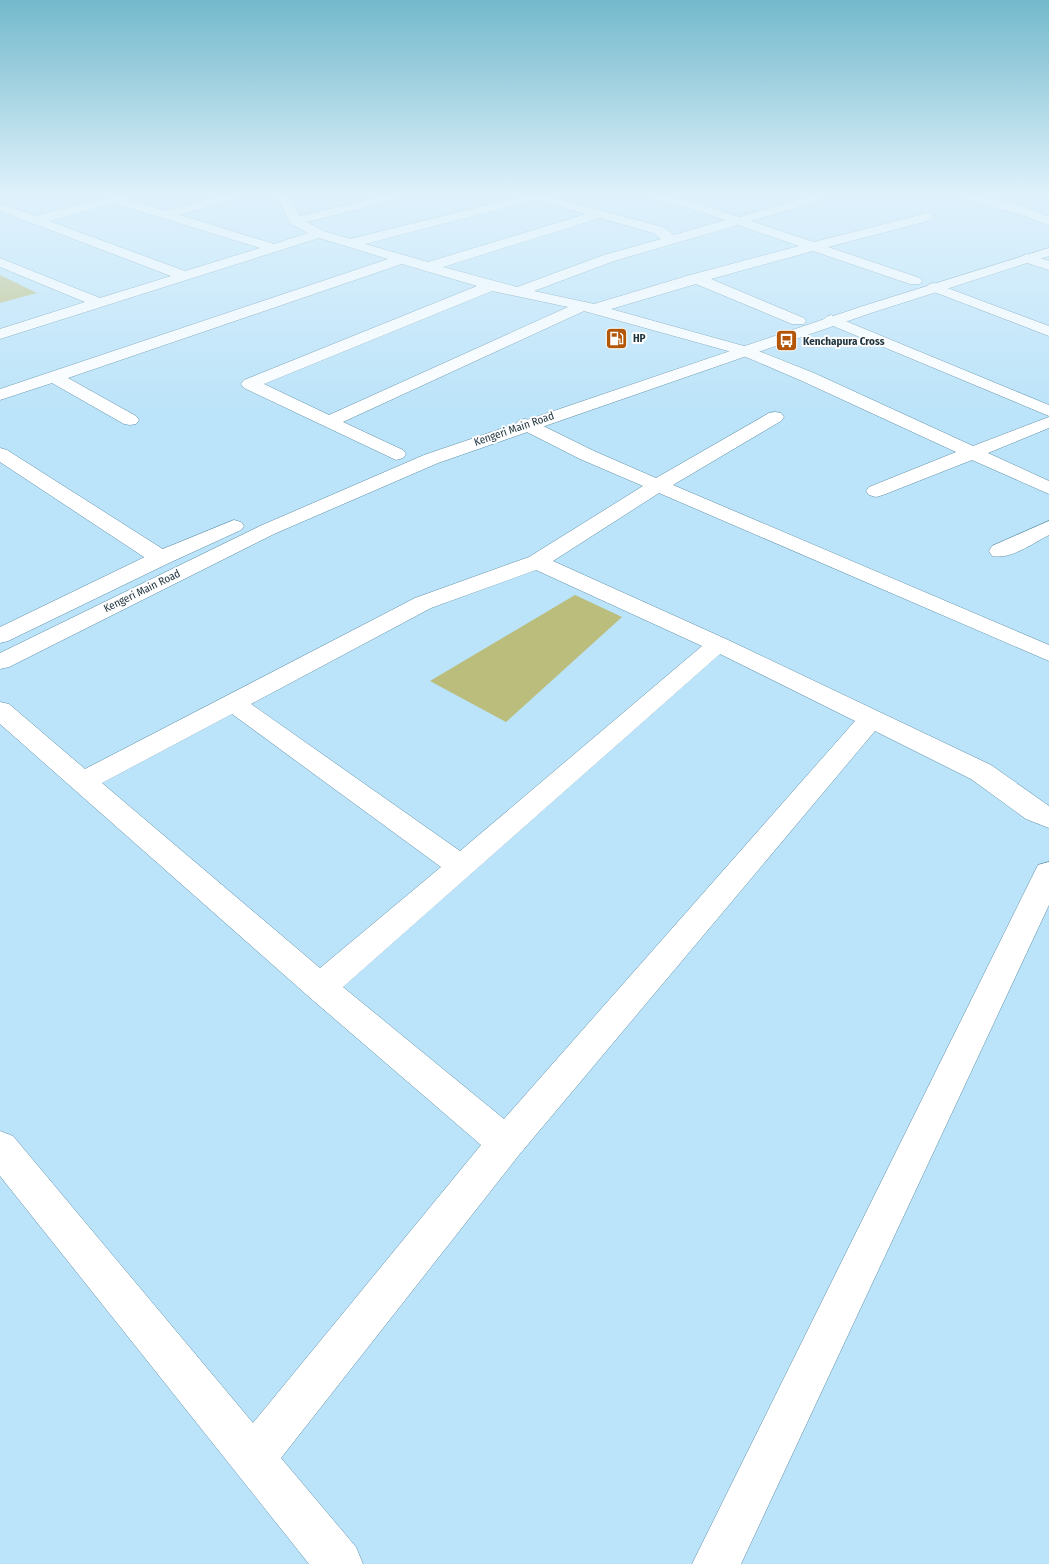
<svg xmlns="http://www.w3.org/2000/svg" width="1049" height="1564" viewBox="0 0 1049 1564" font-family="'Fira Sans Condensed',sans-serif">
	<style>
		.green { fill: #babd7b }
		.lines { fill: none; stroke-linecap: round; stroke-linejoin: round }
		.minor-casing { stroke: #5f90a8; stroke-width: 1 }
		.major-casing { stroke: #5f90a8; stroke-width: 1 }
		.minor { fill: #fff; fill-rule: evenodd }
		.major { fill: #fff; fill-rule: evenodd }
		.labels { text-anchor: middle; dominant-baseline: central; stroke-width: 4; stroke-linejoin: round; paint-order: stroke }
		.far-poi-label { font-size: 11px; font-weight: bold; fill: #1f343e; stroke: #fdfdfd; text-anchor: start }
		.far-street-label { font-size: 11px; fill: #1f343e; stroke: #fdfdfd }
	</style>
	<rect width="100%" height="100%" fill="#bbe3f9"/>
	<!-- green -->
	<path class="green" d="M0,275L37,293L0,303Z
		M575,595L622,617L506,722L430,681Z"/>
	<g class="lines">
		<defs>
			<path id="minor" d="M112,196H131L127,199L166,211L219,196H237L235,199L180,215L274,244L308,233L291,224L276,196H288L300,216L383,196H402L400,199L307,222L324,231L350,239L523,196H547L663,227L674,235L725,220L685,207L649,199L647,196H668L689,200L739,217L806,197L805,196H821L823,198L821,201L751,221L814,242L927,213L932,214L933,217L932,220L828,247L920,278L922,281L920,284H910L813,251L711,279L804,318L806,321L804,324H792L696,284L611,309L751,348L814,373L973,446L1049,417V428L988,453L1049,481V494L972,460L883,495L876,497L869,495L866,491L869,487L956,452L802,381L739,354L584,311L343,422L403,450L406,454L403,458L396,460L244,388L241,384L244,380L477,286L402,264L68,378L136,416L139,420L136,424L130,425L124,424L52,383L0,400V389L388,259L319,238L0,339V329L85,302L0,267V258L100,298L171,276L0,211V203L36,216ZM535,200L586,214L428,262L365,244ZM113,203L260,248L185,271L49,221ZM600,218L653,233L661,239L604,255L517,287L443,267ZM738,225L799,246L690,275L594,304L534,291L614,261ZM492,291L568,307L329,415L264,384Z
				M959,196C988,192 1022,206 1049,217V225L1016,213L961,199Z
				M1026,254L1049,261V270L1021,261L1019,258Z
				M934,283L1049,326V336L929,290L927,287L929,284Z
				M831,315L1049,405V416L826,323L823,320L826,317Z
				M775,412L781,413L784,417L781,421L673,485L1049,645V661L659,493L553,561L726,639L991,765L1049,806V828L1026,819L971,779L875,731L519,1155L281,1458L356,1547L363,1564H309L0,1176V1131L13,1136L253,1423L481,1145L308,996L0,724V702L9,704L85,769L415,598L529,557L643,486L580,459L519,428L516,424L519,420L525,419L531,420L594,451L656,478L769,413ZM536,570L702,646L460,851L251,704L431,608ZM720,654L855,721L504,1119L343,987ZM232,714L441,867L320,968L102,783Z
				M0,448L7,450L169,553L172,558L169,563L161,565L153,563L0,462Z
				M1049,521V535C1033,543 1011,560 992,556L989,551L992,546Z
				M1049,862V905L741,1564H692L1034,873L1038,865Z"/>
			<path id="major" d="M1049,248V256L871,313L438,463L274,534L9,667L0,669V653L260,526L424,455L860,307Z
				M234,520L241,522L244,526L241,530L169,563L8,641L0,643V627L153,553Z"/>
		</defs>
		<!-- minor casing -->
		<use href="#minor" class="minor-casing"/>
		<!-- major casing -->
		<use href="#major" class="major-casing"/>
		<!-- minor -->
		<use href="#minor" class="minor"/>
		<!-- major -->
		<use href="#major" class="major"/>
	</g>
	<!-- sky -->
	<linearGradient id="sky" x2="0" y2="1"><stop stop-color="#73b9cc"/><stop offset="0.47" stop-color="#e0f2fc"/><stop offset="1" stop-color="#e0f2fc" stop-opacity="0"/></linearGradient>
	<rect width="1049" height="414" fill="url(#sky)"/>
	<!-- icons -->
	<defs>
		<symbol id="fuel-square" viewBox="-11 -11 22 22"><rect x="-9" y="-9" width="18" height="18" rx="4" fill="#b45607" stroke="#fdfdfd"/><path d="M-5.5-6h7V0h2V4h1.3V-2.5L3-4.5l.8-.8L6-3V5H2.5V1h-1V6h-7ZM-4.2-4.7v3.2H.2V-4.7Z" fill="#fff"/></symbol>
		<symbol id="bus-square" viewBox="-11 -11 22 22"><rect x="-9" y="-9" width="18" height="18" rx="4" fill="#b45607" stroke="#fdfdfd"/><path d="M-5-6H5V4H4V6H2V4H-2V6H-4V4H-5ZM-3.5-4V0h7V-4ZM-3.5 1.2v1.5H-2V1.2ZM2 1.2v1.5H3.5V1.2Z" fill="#fff"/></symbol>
	</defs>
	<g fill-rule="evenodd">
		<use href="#fuel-square" x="604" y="326" width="25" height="25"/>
		<use href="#bus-square" x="774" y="328" width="25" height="25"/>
	</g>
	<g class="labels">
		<!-- far-poi labels -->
		<g class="far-poi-label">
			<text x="633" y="338">HP</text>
			<text x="803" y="341">Kenchapura Cross</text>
		</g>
		<!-- far-street labels -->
		<g class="far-street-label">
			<text transform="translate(514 429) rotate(-19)">Kengeri Main Road</text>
			<text transform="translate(142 591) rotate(-26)">Kengeri Main Road</text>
		</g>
	</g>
</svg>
